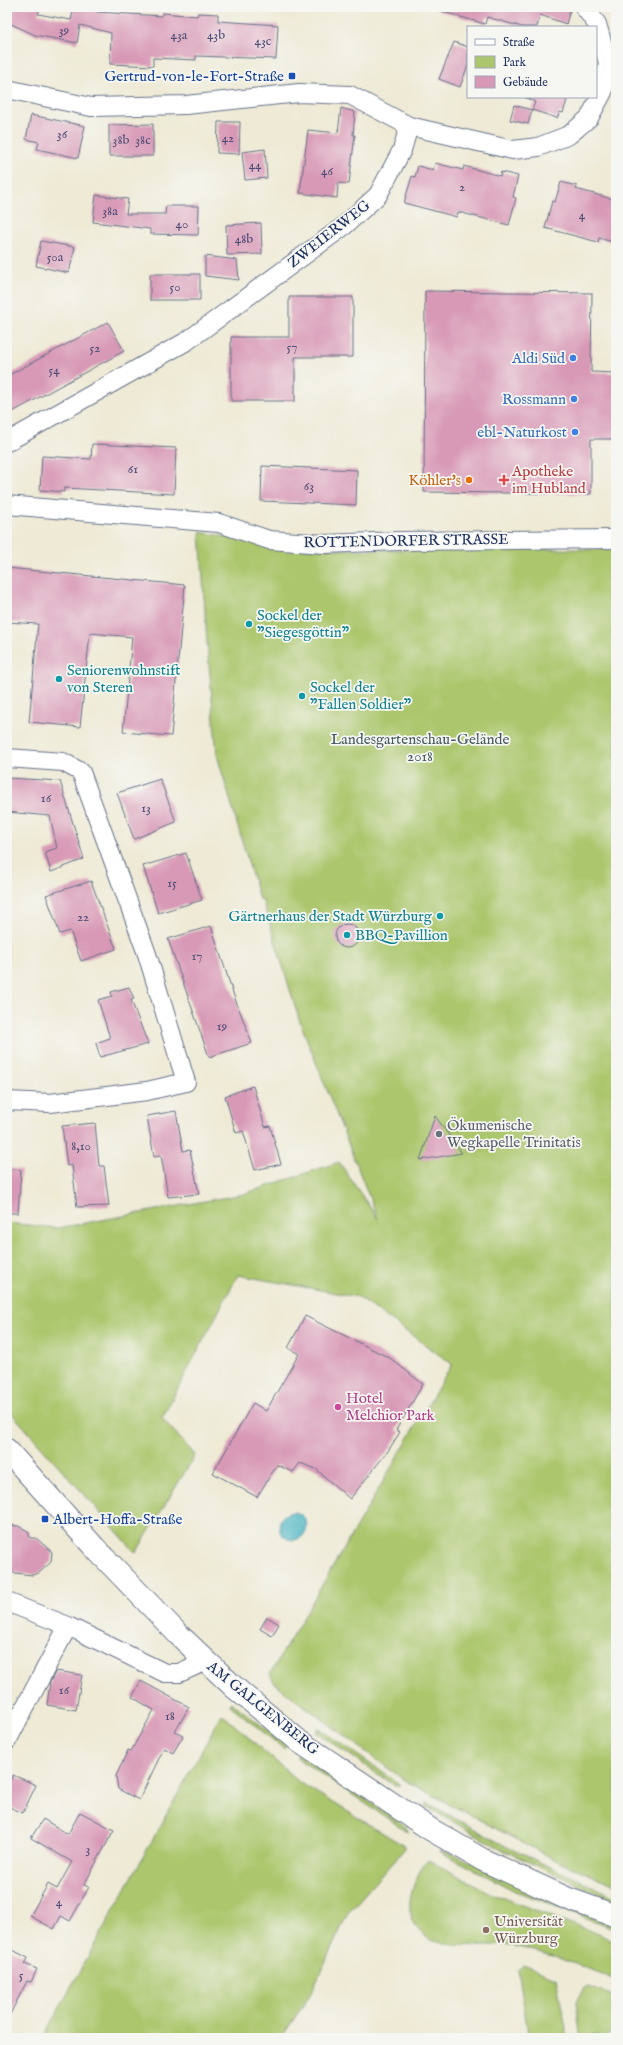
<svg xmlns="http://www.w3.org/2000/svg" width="623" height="2045" viewBox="0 0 623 2045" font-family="'IM FELL English',serif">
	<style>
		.green { fill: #abc66c; stroke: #637a65 }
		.water { fill: #43b1bf; stroke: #2f708e }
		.building { fill: #d899b6 }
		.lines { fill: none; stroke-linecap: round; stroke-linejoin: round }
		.street-casing { stroke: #657088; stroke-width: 20 }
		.secondary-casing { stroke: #657088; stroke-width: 24 }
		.street { stroke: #fff; stroke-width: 18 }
		.secondary { stroke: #fff; stroke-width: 22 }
		.transit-dot { fill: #1a4fb4; stroke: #f6f6f2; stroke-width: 1.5 }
		.shop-dot { fill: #3f7fe0; stroke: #f6f6f2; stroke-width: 1.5 }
		.food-dot { fill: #e8710a; stroke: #f6f6f2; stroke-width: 1.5 }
		.health-dot { fill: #e0444e; stroke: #f6f6f2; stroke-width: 1.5 }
		.culture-dot { fill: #0f9aa8; stroke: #f6f6f2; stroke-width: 1.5 }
		.worship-dot { fill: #6b7280; stroke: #f6f6f2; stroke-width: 1.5 }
		.hotel-dot { fill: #d1479c; stroke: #f6f6f2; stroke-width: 1.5 }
		.education-dot { fill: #8d6e63; stroke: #f6f6f2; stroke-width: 1.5 }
		.labels { text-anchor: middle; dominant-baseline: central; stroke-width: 3.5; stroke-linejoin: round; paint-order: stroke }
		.number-label { font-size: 13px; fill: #4a4a74 }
		.transit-label { font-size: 15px; fill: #164399; stroke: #f6f6f2; text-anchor: end }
		.street-label { font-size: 15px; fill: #1b2f5e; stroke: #f6f6f2 }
		.shop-label { font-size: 15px; fill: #366cbe; stroke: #f6f6f2; text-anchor: end }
		.health-label { font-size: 15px; fill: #be3a42; stroke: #f6f6f2; text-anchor: start }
		.food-label { font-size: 15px; fill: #c56008; stroke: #f6f6f2; text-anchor: end }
		.culture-label { font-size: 15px; fill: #0d838f; stroke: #f6f6f2; text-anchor: start }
		.park-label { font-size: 15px; fill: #465c62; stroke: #f6f6f2 }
		.worship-label { font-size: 15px; fill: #5b616d; stroke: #f6f6f2; text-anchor: start }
		.hotel-label { font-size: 15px; fill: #b23c85; stroke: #f6f6f2; text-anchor: start }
		.education-label { font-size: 15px; fill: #785e54; stroke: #f6f6f2; text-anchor: start }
	</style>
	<rect width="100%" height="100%" fill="#f6f6f2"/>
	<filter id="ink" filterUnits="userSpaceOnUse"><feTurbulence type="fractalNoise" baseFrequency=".025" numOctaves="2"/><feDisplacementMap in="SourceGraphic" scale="8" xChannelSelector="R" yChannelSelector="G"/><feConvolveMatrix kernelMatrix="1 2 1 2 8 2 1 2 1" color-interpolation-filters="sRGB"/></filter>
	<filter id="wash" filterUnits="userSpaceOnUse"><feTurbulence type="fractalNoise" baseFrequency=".012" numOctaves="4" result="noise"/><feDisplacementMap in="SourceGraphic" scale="16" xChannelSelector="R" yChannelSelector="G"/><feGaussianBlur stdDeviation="0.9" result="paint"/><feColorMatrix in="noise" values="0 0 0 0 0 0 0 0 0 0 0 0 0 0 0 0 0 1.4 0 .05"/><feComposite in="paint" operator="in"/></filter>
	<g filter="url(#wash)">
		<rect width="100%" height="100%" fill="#eeead5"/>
		<!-- green -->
		<path class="green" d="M200,532L289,548L373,550L616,549V1885L563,1864L404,1780L275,1684L270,1674L452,1364L358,1297L238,1275L162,1418L195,1455L136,1553L7,1408V1223L58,1228L244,1194L339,1162L378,1219L300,1022L262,899H259L217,755L207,643Z
			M231,1702L287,1745L284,1749L230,1705Z
			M222,1714L299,1782L406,1847L348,1913L309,1997L281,2038H43Z
			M318,1728L401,1785H394L316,1732Z
			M299,1754L403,1824L408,1832L296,1757Z
			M426,1802L507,1847L616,1897V1902L505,1851L436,1812L427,1807Z
			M439,1851L448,1852L616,1924V1929L515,1891Z
			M428,1860L493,1894L616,1941V1979C585,1968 549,1953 517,1947C480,1939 420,1962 410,1910C408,1894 418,1871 428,1860Z
			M523,1965L556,1978L568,2038H529L518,1970Z
			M589,1987L616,1997V2033L608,2034L609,2038H598V2035L584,2037L580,2033L576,2001L584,1988Z"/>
		<!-- water -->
		<path class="water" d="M279 1526a14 14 0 1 1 28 0a14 14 0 1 1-28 0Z"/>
		<g id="blocks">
			<!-- building -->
			<path class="building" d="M7,7H41L38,14L71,20L74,7H98L97,12L162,16V13L197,16L198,13L218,14V21L278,25L276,59L196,56V60L153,58V66L110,64L111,33L80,25L77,43L35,35L7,22Z
				M441,7H571L566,24L540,15L537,27H522L487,17L485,24L440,11Z
				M454,42L468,47V65L460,87L439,79Z
				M524,97H568L563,113L560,112L557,118L532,110L535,102Z
				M514,105L532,110L528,124L510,120Z
				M341,108L355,112L353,135H355L349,184L338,183L337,198L300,193L308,130L338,133Z
				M31,115L85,126L78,158L37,149L39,142L26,139Z
				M218,122H240L239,154L217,153Z
				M153,124V156H109V125Z
				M265,149L267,178L245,180L242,152Z
				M435,163L463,170L464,166L500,176L501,172L518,176L513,197L516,198L509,225L458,212L457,217L404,203L412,176L415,177L418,166L433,170Z
				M561,182L577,186L576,189L616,200V243L599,238L598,242L545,228L552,201L555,202Z
				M96,195L128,199L126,214H165L166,206H199L198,235L150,234V229L93,222Z
				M261,223L262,254L227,255L226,225Z
				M41,241L75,247L69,273L36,266Z
				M205,256L237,260L239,280L205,276Z
				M150,274H200V300H150Z
				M425,291L592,293L591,372L616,373V439H591V494L424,492Z
				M289,297H353V357H295V401H231V337H289Z
				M108,322L124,351L7,415V376Z
				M92,444L176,448L174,494L64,488V492L40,490L42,456L91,459Z
				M262,466L357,470L356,505L261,501Z
				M7,568L185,585L171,736L123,732L132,637L90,633L80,727L29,722L38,624L7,622Z
				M7,778L60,781L84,859L51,872L45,852L57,848L50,816L7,812Z
				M160,779L176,822L134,839L117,793Z
				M186,853L202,900L158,913L143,866Z
				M91,881L116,949L81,961L70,931L60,934L46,895Z
				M335 936a12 12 0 1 1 24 0a12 12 0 1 1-24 0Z
				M211,926L234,996L252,1043L209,1057L168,939Z
				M129,987L134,999L131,1000L148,1044L100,1057L96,1043L110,1038L98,1000L112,996L111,992Z
				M253,1086L265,1127L270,1126L281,1164L255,1170L243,1131L236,1133L225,1096Z
				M176,1111L183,1151L190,1150L199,1194L168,1197L161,1155L154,1157L147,1116Z
				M435,1116L462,1153L420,1160Z
				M95,1123L99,1166H104L109,1206L77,1207L72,1165L67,1166L62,1126Z
				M7,1168L21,1170L18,1213H7Z
				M305,1316L390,1358L423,1384L396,1430L400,1432L388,1451L350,1499L316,1469L300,1463L293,1472L277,1465L257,1497L213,1473L253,1403L266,1411L299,1354L288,1348Z
				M7,1525L18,1526L28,1531L30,1538H36L52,1552L51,1562L39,1573L32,1575L7,1572Z
				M267,1617L279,1624L272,1636L260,1629Z
				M56,1671L82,1675L76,1710L47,1705L50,1682Z
				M141,1681L189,1707L175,1732L183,1736L173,1753L164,1748L139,1800L118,1789L116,1776L128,1750L131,1751L154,1710L132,1697Z
				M13,1775L36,1785L23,1813L7,1806V1787Z
				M80,1812L114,1830L84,1885L89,1887L70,1921L61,1916L54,1929L30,1916L48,1884L57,1889L72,1862L31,1838L43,1819L68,1834Z
				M7,1947L28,1958L25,1964L37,1969L31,1982L27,1981L7,2020Z"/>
		</g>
	</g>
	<g filter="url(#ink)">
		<use href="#blocks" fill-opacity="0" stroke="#657088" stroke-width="1"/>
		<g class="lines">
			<defs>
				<path id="street" d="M7,89L91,107L186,105L299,93L350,95L409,126L513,150L538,147L569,135L589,118L603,92L608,63L597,24L584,7
					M7,442L187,341L344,226L378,195L402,150L409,126
					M7,505L219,523L269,540L325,544L399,541L616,539
					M7,758L63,762L81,772L147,954L186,1082L147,1091L50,1103L7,1101
					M7,1602L68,1626L165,1673H179L206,1661
					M7,1741L68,1626"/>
				<path id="secondary" d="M7,1450L95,1548L179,1635L234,1687L300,1742L430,1829L483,1860L566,1898L616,1916"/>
			</defs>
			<!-- street casing -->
			<use href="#street" class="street-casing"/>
			<!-- secondary casing -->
			<use href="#secondary" class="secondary-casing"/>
			<!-- street -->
			<use href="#street" class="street"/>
			<!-- secondary -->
			<use href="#secondary" class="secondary"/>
		</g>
	</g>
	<!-- markers -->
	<g class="transit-dot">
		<rect x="288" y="72" width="8" height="8" rx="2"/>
		<rect x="41" y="1515" width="8" height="8" rx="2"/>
	</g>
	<g class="shop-dot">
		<circle cx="573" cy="358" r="4"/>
		<circle cx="574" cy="399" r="4"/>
		<circle cx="575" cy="432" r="4"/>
	</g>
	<circle class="food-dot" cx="469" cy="480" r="4"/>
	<path class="health-dot" d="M502 474h4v4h4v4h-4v4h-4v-4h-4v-4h4z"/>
	<g class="culture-dot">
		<circle cx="249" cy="624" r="4"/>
		<circle cx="59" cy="679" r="4"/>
		<circle cx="302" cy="696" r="4"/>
		<circle cx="440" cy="916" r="4"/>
		<circle cx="347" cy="935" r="4"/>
	</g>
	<circle class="worship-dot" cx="439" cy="1134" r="4"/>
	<circle class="hotel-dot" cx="338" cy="1407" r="4"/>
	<circle class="education-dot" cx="486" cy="1930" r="4"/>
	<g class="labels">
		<!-- number labels -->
		<g class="number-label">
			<text x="64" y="30">39</text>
			<text x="179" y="35">43a</text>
			<text x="216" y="35">43b</text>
			<text x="263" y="41">43c</text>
			<text x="62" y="134">36</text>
			<text x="228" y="138">42</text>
			<text x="121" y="140">38b</text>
			<text x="143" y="140">38c</text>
			<text x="255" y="165">44</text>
			<text x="327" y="171">46</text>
			<text x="462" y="187">2</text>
			<text x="110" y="211">38a</text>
			<text x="582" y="215">4</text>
			<text x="182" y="224">40</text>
			<text x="244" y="239">48b</text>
			<text x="55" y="257">50a</text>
			<text x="175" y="287">50</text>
			<text x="292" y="347">57</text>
			<text x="95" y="348">52</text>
			<text x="54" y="370">54</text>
			<text x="133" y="469">61</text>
			<text x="309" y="486">63</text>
			<text x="46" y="798">16</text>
			<text x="146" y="808">13</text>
			<text x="172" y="883">15</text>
			<text x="83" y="917">22</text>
			<text x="197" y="956">17</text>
			<text x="222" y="1026">19</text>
			<text x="81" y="1146">8,10</text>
			<text x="64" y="1690">16</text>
			<text x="170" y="1716">18</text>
			<text x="88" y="1849">3</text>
			<text x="59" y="1902">4</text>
			<text x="21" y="1975">5</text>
		</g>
		<!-- transit labels -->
		<g class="transit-label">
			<text x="284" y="76">Gertrud-von-le-Fort-Straße</text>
			<text x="53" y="1519" text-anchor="start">Albert-Hoffa-Straße</text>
		</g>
		<!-- street labels -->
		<g class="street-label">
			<text transform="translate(329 234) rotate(-38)">ZWEIERWEG</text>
			<text transform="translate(406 541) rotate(-1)">ROTTENDORFER STRASSE</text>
			<text transform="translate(263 1708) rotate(39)">AM GALGENBERG</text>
		</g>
		<!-- shop labels -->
		<g class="shop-label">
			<text x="565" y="358">Aldi Süd</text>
			<text x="566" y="399">Rossmann</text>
			<text x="567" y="432">ebl-Naturkost</text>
		</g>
		<!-- health labels -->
		<g class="health-label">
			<text x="512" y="471">Apotheke<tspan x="512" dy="17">im Hubland</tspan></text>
		</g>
		<!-- food labels -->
		<g class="food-label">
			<text x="461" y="480">Köhler's</text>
		</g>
		<!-- culture labels -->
		<g class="culture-label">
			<text x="257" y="615">Sockel der<tspan x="257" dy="17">"Siegesgöttin"</tspan></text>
			<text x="67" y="670">Seniorenwohnstift<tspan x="67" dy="17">von Steren</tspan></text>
			<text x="310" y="687">Sockel der<tspan x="310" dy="17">"Fallen Soldier"</tspan></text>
			<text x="432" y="916" text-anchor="end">Gärtnerhaus der Stadt Würzburg</text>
			<text x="355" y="935">BBQ-Pavillion</text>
		</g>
		<!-- park labels -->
		<g class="park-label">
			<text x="420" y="739">Landesgartenschau-Gelände<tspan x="420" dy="17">2018</tspan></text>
		</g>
		<!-- worship labels -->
		<g class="worship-label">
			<text x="447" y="1125">Ökumenische<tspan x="447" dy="17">Wegkapelle Trinitatis</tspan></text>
		</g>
		<!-- hotel labels -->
		<g class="hotel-label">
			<text x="346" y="1398">Hotel<tspan x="346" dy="17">Melchior Park</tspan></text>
		</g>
		<!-- education labels -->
		<g class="education-label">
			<text x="494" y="1921">Universität<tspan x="494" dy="17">Würzburg</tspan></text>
		</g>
	</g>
	<!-- margin -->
	<rect width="623" height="2045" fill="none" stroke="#f6f6f2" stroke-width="24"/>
	<!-- legend -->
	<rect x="467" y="26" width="130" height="72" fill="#f6f6f2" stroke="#9ea6b7"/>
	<rect x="475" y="39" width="20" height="6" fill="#ffffff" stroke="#9ea6b7"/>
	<text x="503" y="46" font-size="12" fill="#1b2f5e">Straße</text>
	<rect x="475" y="56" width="20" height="12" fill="#abc66c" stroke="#9ea6b7"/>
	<text x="503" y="66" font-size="12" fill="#1b2f5e">Park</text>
	<rect x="475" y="76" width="20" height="12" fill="#d899b6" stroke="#9ea6b7"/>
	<text x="503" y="86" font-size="12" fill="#1b2f5e">Gebäude</text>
</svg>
